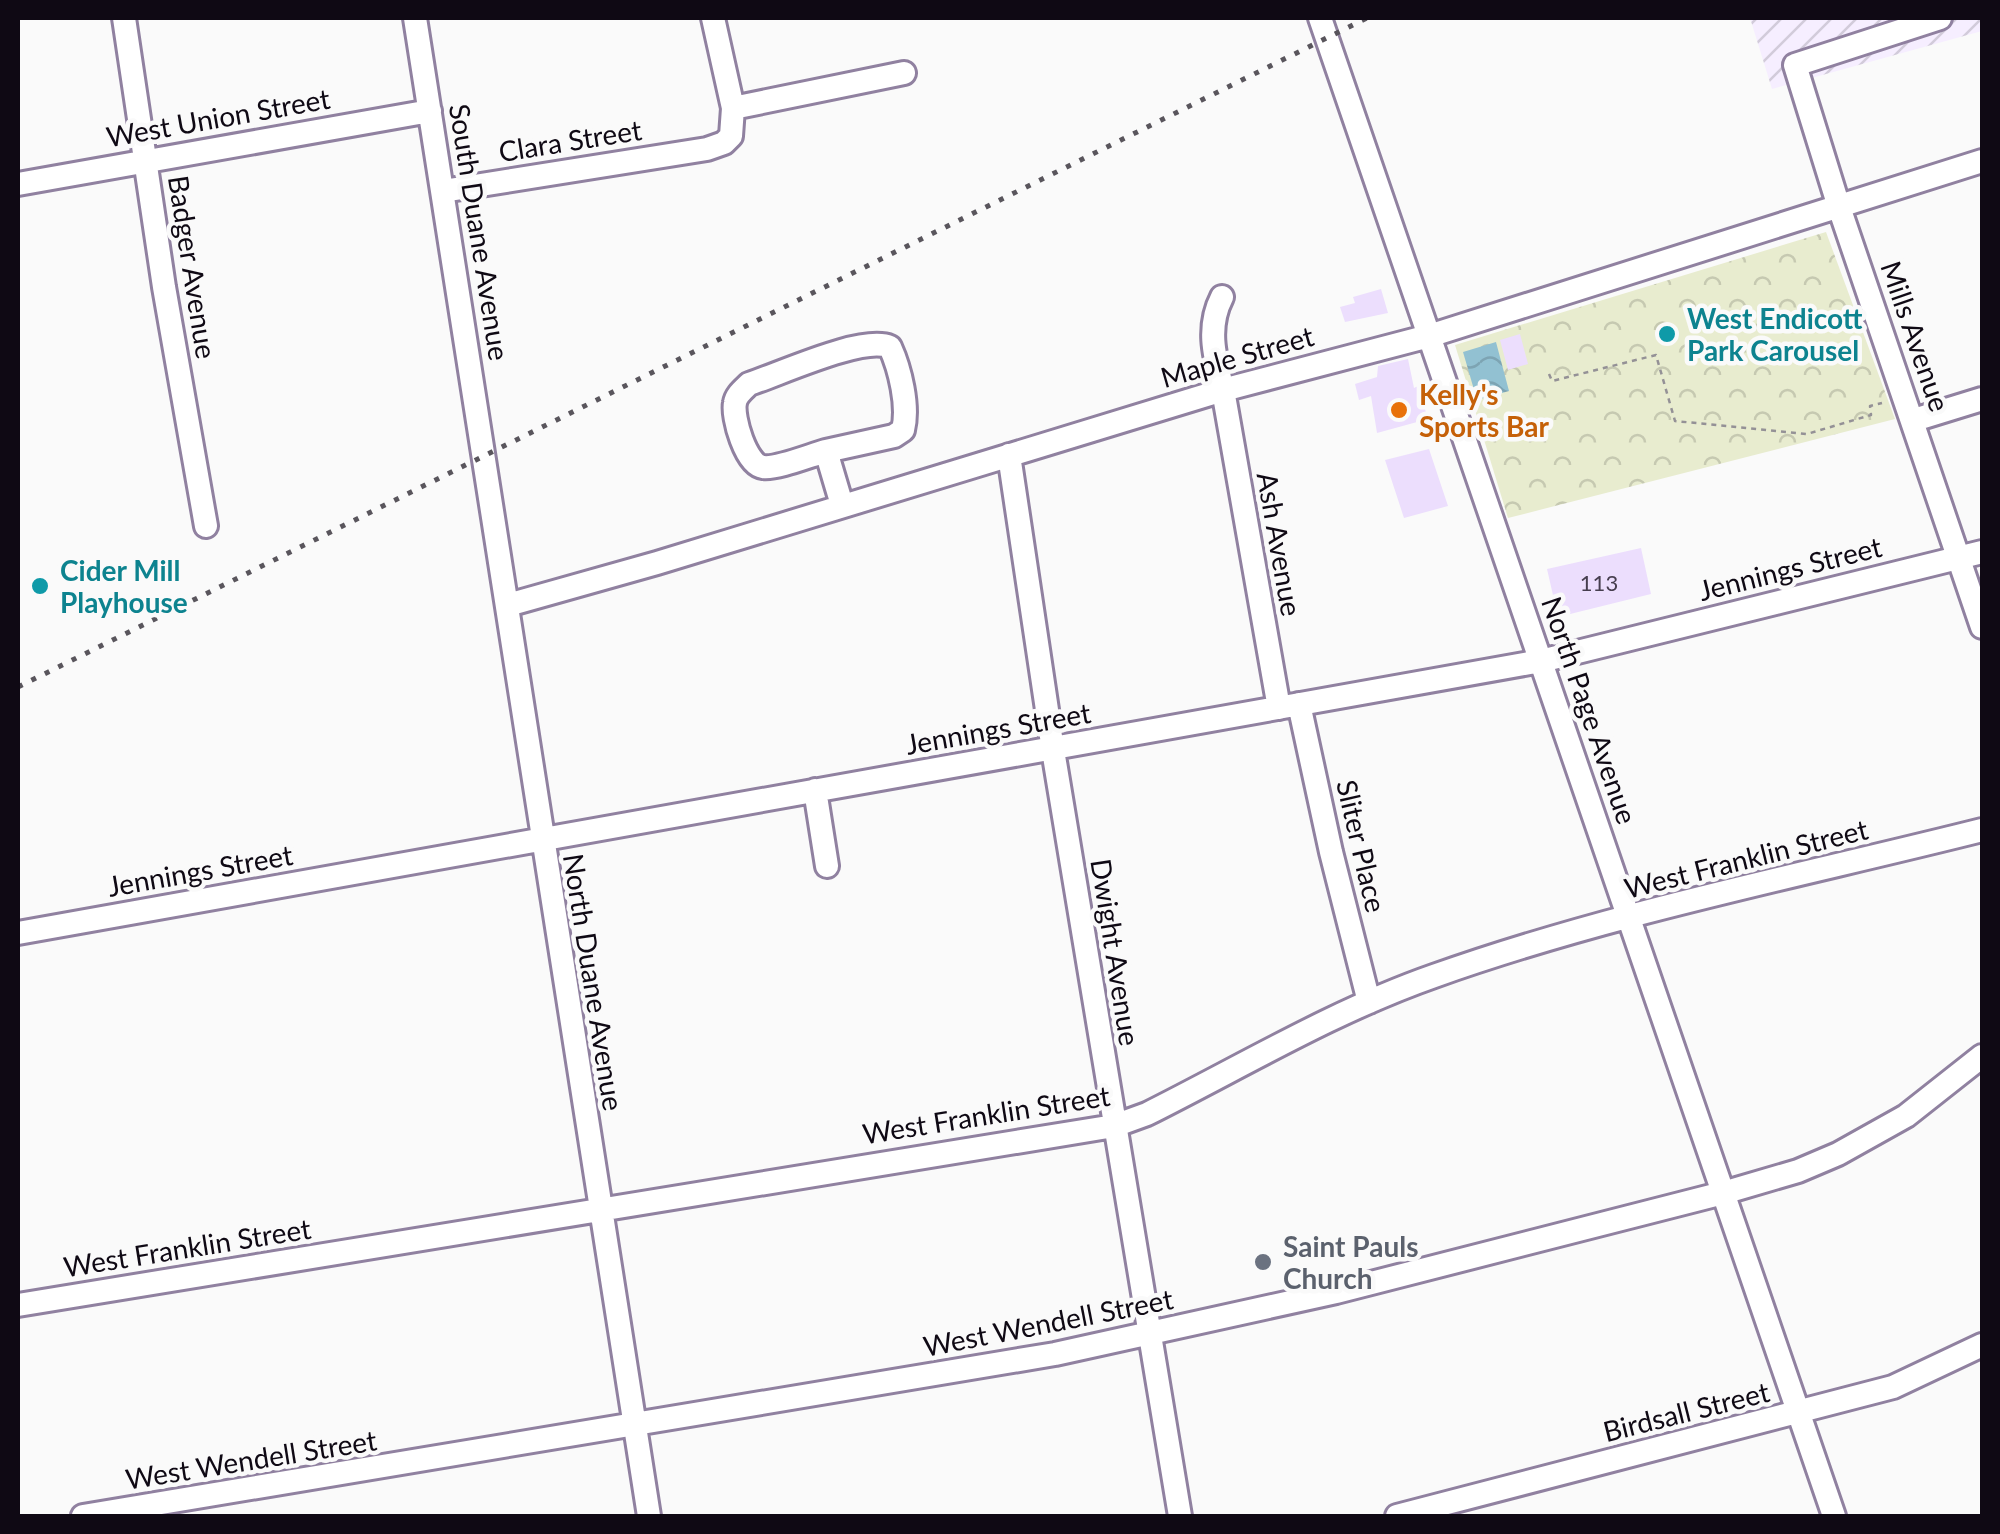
<svg xmlns="http://www.w3.org/2000/svg" width="2000" height="1534" viewBox="0 0 2000 1534" font-family="Lato,sans-serif">
	<style>
		.industrial { fill: url(#industrial-furrows) }
		.forest { fill: url(#forest-crowns) }
		.water { fill: url(#water-waves) }
		.building { fill: #ecdefd }
		.lines { fill: none; stroke-linecap: round; stroke-linejoin: round }
		.minor-casing { stroke: #9081a0; stroke-width: 28 }
		.path { stroke: #949196; stroke-width: 2.5; stroke-dasharray: 5 5; stroke-linecap: butt }
		.minor { stroke: #fff; stroke-width: 22 }
		.rail { stroke: #59555c; stroke-width: 5; stroke-dasharray: 5 10; stroke-linecap: butt }
		.culture-dot { fill: #0f9aa8; stroke: #fafafa; stroke-width: 4 }
		.food-dot { fill: #e8710a; stroke: #fafafa; stroke-width: 4 }
		.worship-dot { fill: #6b7280; stroke: #fafafa; stroke-width: 4 }
		.labels { text-anchor: middle; dominant-baseline: central; stroke-width: 9; stroke-linejoin: round; paint-order: stroke }
		.number-label { font-size: 22px; fill: #463e4e }
		.street-label { font-size: 28px; fill: #0f0914; stroke: #fafafa }
		.culture-label { font-size: 28px; font-weight: bold; fill: #0d838f; stroke: #fafafa; text-anchor: start }
		.food-label { font-size: 28px; font-weight: bold; fill: #c56008; stroke: #fafafa; text-anchor: start }
		.worship-label { font-size: 28px; font-weight: bold; fill: #5b616d; stroke: #fafafa; text-anchor: start }
	</style>
	<defs>
		<pattern id="industrial-furrows" width="10" height="10" patternUnits="userSpaceOnUse" patternTransform="scale(2.5)"><rect width="10" height="10" fill="#f6eeff"/><path d="M-1 1l2-2M0 10L10 0M9 11l2-2" fill="none" stroke="#d2cbda"/></pattern>
		<pattern id="forest-crowns" width="20" height="18" patternUnits="userSpaceOnUse" patternTransform="scale(2.5)"><rect width="20" height="18" fill="#e8eccf"/><path d="M2 6a3 3 0 1 1 6 0M12 15a3 3 0 1 1 6 0" fill="none" stroke="#c6c9b1"/></pattern>
		<pattern id="water-waves" width="16" height="10" patternUnits="userSpaceOnUse" patternTransform="scale(2.5)"><rect width="16" height="10" fill="#92c1d2"/><path d="M0 5q4-4 8 0t8 0" fill="none" stroke="#7da4b3"/></pattern>
	</defs>
	<rect width="100%" height="100%" fill="#fafafa"/>
	<!-- industrial -->
	<path class="industrial" d="M1750,18H1982V31L1772,89Z"/>
	<!-- forest -->
	<path class="forest" d="M1826,232L1895,419L1508,518L1455,345Z"/>
	<!-- water -->
	<path class="water" d="M1496,342L1509,391L1477,400L1463,352Z"/>
	<!-- building -->
	<path class="building" d="M1381,289L1388,313L1345,322L1340,307L1355,303L1353,297Z
		M1520,334L1528,364L1508,370L1500,340Z
		M1408,359L1414,388L1418,386L1428,419L1377,433L1371,396L1359,400L1355,384L1377,377L1378,366Z
		M1429,449L1448,506L1404,518L1385,460Z
		M1641,548L1651,594L1558,617L1547,569Z"/>
	<g class="lines">
		<defs>
			<path id="minor" d="M124,18L164,287L206,526
				M415,18L649,1516
				M1320,18L1834,1516
				M1940,18L1795,65L1839,207L1982,627
				M733,108L904,73
				M18,184L430,111
				M443,191L707,149L724,143L731,136L733,108L713,18
				M1222,297C1206,328 1215,358 1223,390L1279,708
				M1914,420L1982,399
				M826,451L894,436L903,430C909,406 900,369 890,347C863,335 780,374 749,384C744,389 736,395 735,403C732,417 746,465 763,467C777,469 811,455 826,451L842,505
				M1009,455L1053,750L1180,1516
				M508,605L657,563L1223,390L1429,336L1982,161
				M1299,704L1331,852L1369,1002
				M815,790L827,866
				M18,933L1541,661L1982,552
				M18,1305L1114,1126L1147,1114C1241,1067 1334,1011 1434,976C1611,913 1799,876 1982,830
				M83,1516L1055,1354L1336,1292L1723,1193L1798,1171L1838,1154L1906,1116L1982,1056
				M1397,1516L1893,1387L1982,1345"/>
		</defs>
		<!-- minor casing -->
		<use href="#minor" class="minor-casing"/>
		<!-- path -->
		<path class="path" d="M1549,374L1552,381L1656,355L1675,421L1807,434L1871,415L1870,406L1882,403"/>
		<!-- minor -->
		<use href="#minor" class="minor"/>
		<!-- rail -->
		<path class="rail" d="M18,687L1367,18"/>
	</g>
	<!-- markers -->
	<g class="culture-dot">
		<circle cx="1667" cy="334" r="10"/>
		<circle cx="40" cy="586" r="10"/>
	</g>
	<circle class="food-dot" cx="1399" cy="410" r="10"/>
	<circle class="worship-dot" cx="1263" cy="1262" r="10"/>
	<g class="labels">
		<!-- number labels -->
		<g class="number-label">
			<text x="1599" y="582">113</text>
		</g>
		<!-- street labels -->
		<g class="street-label">
			<text transform="translate(218 117) rotate(-10)">West Union Street</text>
			<text transform="translate(570 140) rotate(-9)">Clara Street</text>
			<text transform="translate(480 232) rotate(81)">South Duane Avenue</text>
			<text transform="translate(193 267) rotate(81)">Badger Avenue</text>
			<text transform="translate(1916 336) rotate(71)">Mills Avenue</text>
			<text transform="translate(1237 356) rotate(-16)">Maple Street</text>
			<text transform="translate(1280 544) rotate(80)">Ash Avenue</text>
			<text transform="translate(1790 568) rotate(-14)">Jennings Street</text>
			<text transform="translate(1590 710) rotate(71)">North Page Avenue</text>
			<text transform="translate(998 728) rotate(-10)">Jennings Street</text>
			<text transform="translate(1362 846) rotate(77)">Sliter Place</text>
			<text transform="translate(1746 858) rotate(-14)">West Franklin Street</text>
			<text transform="translate(200 870) rotate(-10)">Jennings Street</text>
			<text transform="translate(1116 952) rotate(81)">Dwight Avenue</text>
			<text transform="translate(594 982) rotate(81)">North Duane Avenue</text>
			<text transform="translate(986 1114) rotate(-9)">West Franklin Street</text>
			<text transform="translate(187 1247) rotate(-9)">West Franklin Street</text>
			<text transform="translate(1048 1322) rotate(-11)">West Wendell Street</text>
			<text transform="translate(1686 1411) rotate(-14)">Birdsall Street</text>
			<text transform="translate(251 1459) rotate(-9)">West Wendell Street</text>
		</g>
		<!-- culture labels -->
		<g class="culture-label">
			<text x="1687" y="318">West Endicott<tspan x="1687" dy="32">Park Carousel</tspan></text>
			<text x="60" y="570">Cider Mill<tspan x="60" dy="32">Playhouse</tspan></text>
		</g>
		<!-- food labels -->
		<g class="food-label">
			<text x="1419" y="394">Kelly's<tspan x="1419" dy="32">Sports Bar</tspan></text>
		</g>
		<!-- worship labels -->
		<g class="worship-label">
			<text x="1283" y="1246">Saint Pauls<tspan x="1283" dy="32">Church</tspan></text>
		</g>
	</g>
	<!-- border -->
	<rect width="2000" height="1534" fill="none" stroke="#0f0914" stroke-width="40"/>
</svg>
